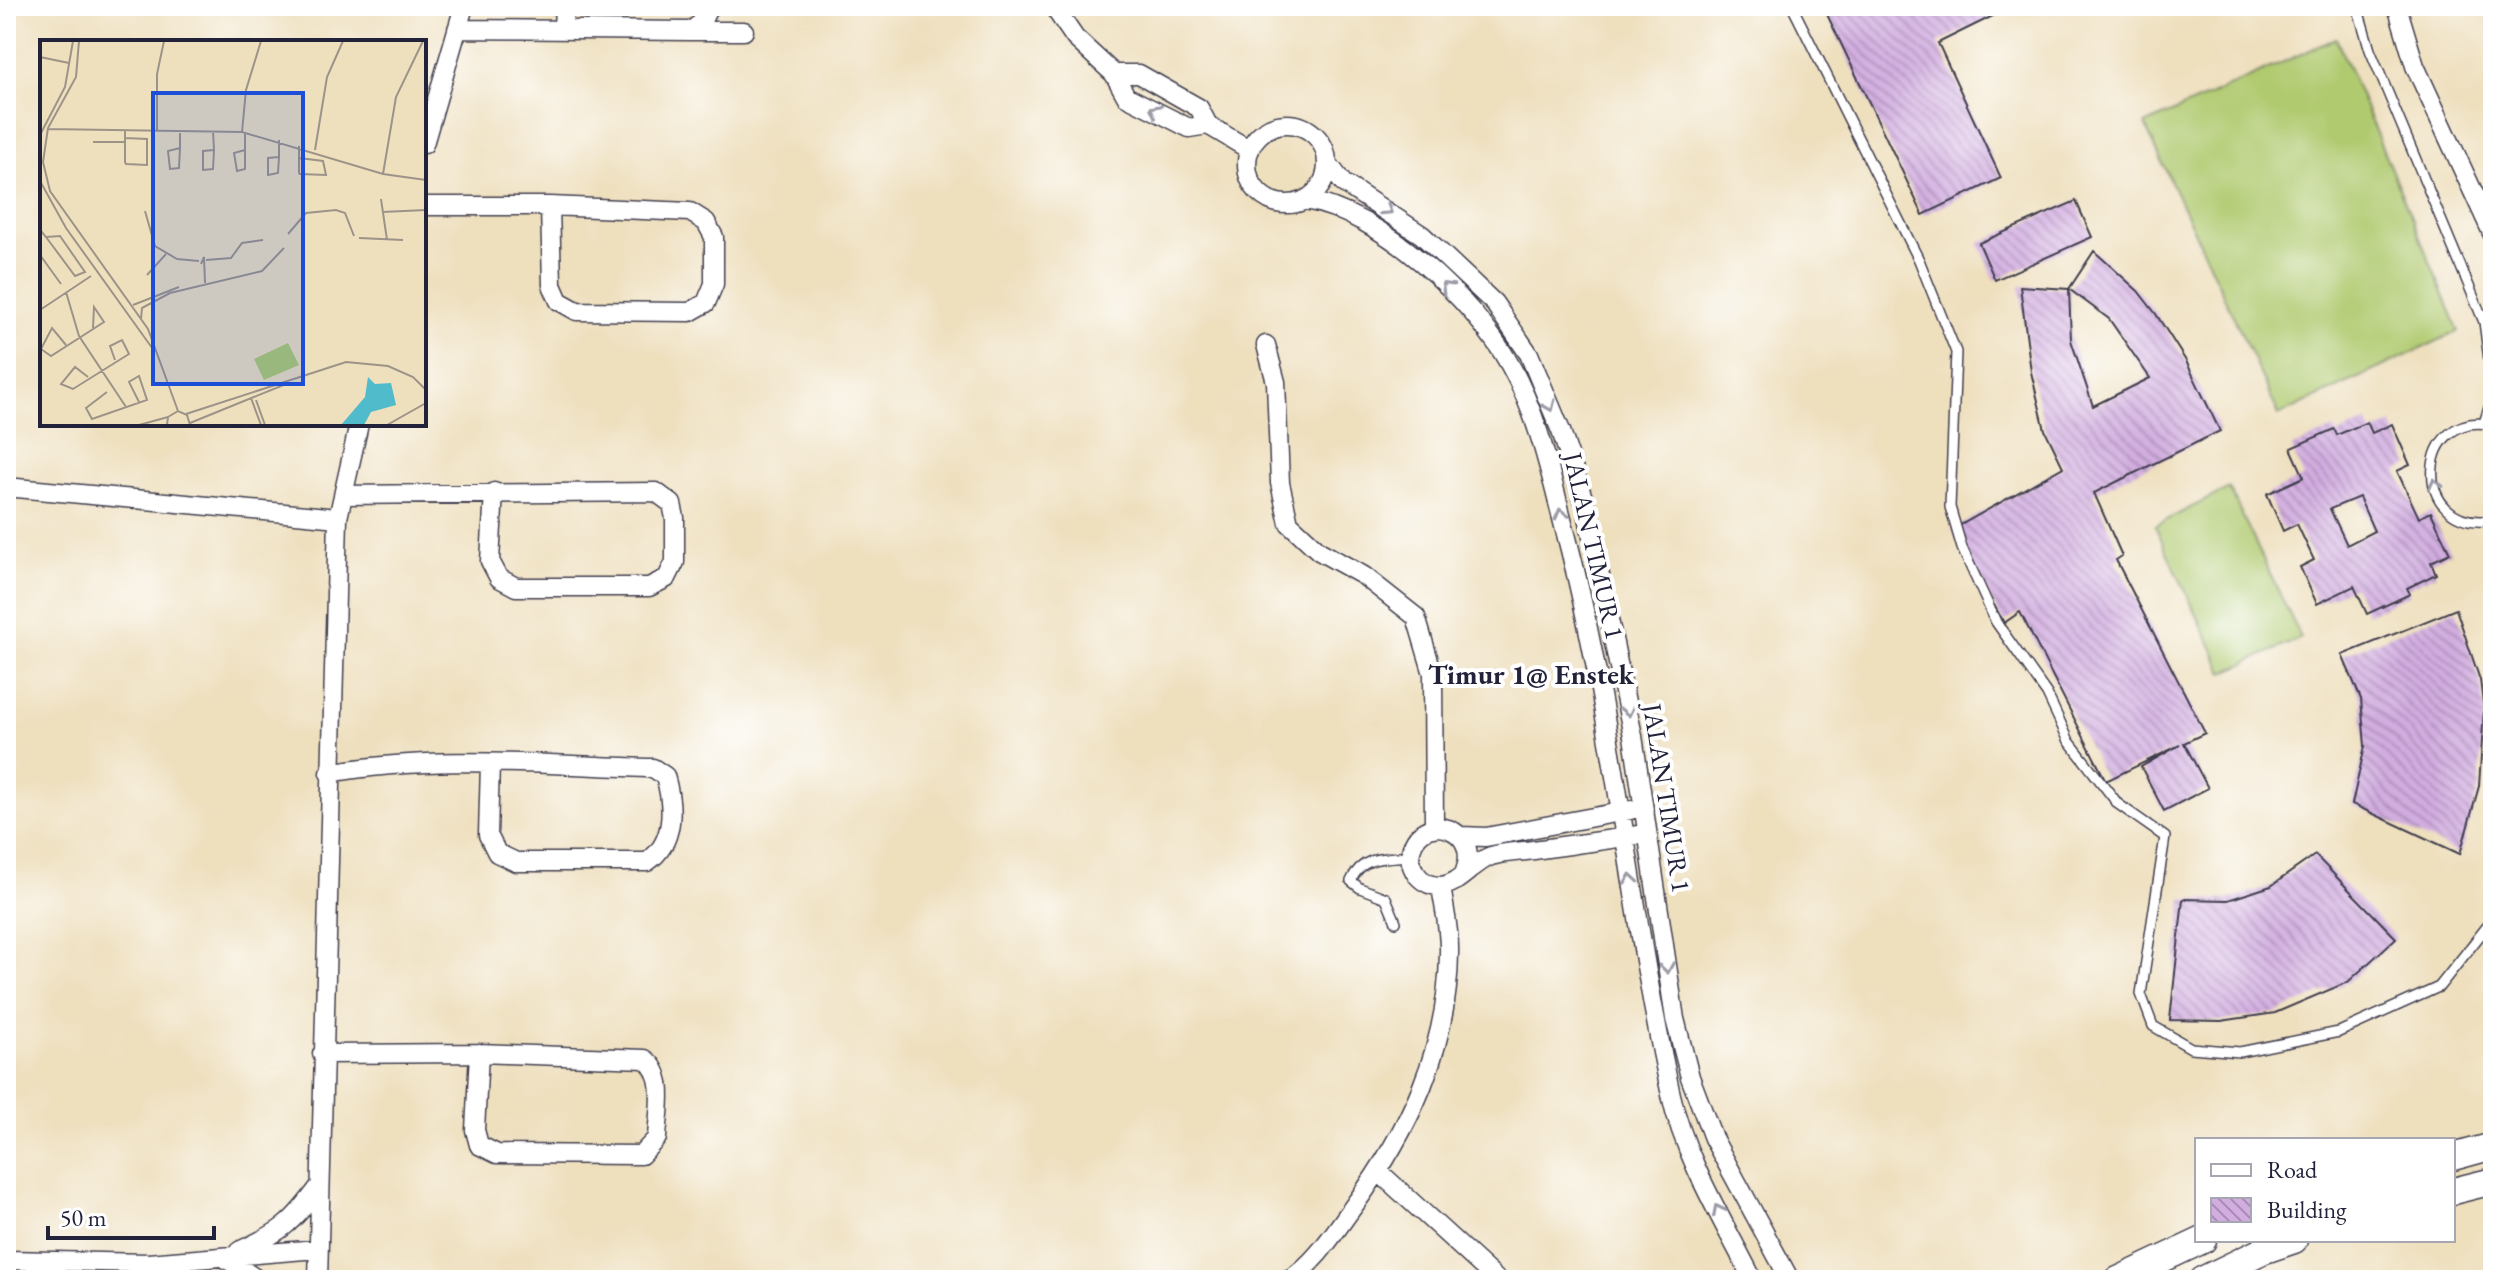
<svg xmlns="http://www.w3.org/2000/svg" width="2499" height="1286" viewBox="0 0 2499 1286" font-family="'EB Garamond',serif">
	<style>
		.garden { fill: #b0ca6f; stroke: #697655; stroke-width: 2 }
		.building { fill: url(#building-back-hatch); fill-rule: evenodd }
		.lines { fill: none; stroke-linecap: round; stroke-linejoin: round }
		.service-casing { stroke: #413e4e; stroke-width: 12 }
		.minor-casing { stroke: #413e4e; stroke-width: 21 }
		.secondary-casing { stroke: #413e4e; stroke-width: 29 }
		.service { stroke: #fff; stroke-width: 9 }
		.minor { stroke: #fff; stroke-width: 18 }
		.secondary { stroke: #fff; stroke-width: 26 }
		.oneway { stroke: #9c9ca7 }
		.labels { text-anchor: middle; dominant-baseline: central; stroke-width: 8; stroke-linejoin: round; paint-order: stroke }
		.street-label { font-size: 26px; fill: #22223b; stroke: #fff }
		.neighbourhood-label { font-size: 28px; font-weight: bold; fill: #22223b; stroke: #fff }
		.inset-road { fill: none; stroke: #9c9389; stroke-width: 2 }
		.view { fill: #1d4ed8; fill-opacity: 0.15; stroke: #1d4ed8; stroke-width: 4 }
		.inset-edge { fill: none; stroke: #22223b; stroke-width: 4 }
	</style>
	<defs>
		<pattern id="building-back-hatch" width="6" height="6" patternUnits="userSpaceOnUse" patternTransform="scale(2)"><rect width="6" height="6" fill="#d2ade0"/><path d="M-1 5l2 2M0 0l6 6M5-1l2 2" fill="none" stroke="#aa8cb7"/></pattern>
	</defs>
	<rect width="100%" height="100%" fill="#fff"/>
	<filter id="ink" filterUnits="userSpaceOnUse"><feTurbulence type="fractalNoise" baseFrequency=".0125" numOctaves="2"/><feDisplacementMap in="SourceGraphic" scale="16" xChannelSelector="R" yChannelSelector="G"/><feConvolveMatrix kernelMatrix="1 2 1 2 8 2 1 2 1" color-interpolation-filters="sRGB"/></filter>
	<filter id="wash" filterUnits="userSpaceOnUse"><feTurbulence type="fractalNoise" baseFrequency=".006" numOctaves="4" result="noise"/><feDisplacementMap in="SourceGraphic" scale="32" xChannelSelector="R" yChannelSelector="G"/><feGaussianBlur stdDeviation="1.8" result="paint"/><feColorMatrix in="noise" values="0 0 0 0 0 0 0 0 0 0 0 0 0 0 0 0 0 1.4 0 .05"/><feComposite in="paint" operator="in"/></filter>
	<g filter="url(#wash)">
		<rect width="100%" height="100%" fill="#eedfbd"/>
		<!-- garden -->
		<path class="garden" d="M2336,38L2459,331L2279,415L2145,125Z
			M2229,488L2301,638L2224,673L2155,526Z"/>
		<g id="blocks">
			<!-- building -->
			<path class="building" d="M1823,6H2013L1938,43L2001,178L1923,215Z
				M2076,201L2092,237L1995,280L1979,243Z
				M2094,251L2138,291L2156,314L2186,361L2220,431L2094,493L2122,556L2116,560L2205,733L2184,743L2208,788L2164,811L2141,767L2180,745L2106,781L2020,612L2004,623L1952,530L2063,467L2045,430L2031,372L2020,286L2069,289L2071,340L2093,406L2150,378L2109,319L2069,289Z
				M2367,422L2372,433L2392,424L2410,465L2397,471L2419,518L2431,512L2450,553L2431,562L2436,574L2407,588L2410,594L2367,614L2354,586L2317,604L2300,567L2314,560L2297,524L2283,531L2267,494L2304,477L2291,448L2334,429L2337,435ZM2359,497L2374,531L2347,545L2330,509Z
				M2456,609L2480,680L2484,710L2479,786L2460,854L2352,804L2365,746L2361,699L2342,655Z
				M2315,855L2396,938L2348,982L2275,1013L2221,1021L2170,1020L2183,899L2228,900L2271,886Z"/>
		</g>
	</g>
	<g filter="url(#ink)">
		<use href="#blocks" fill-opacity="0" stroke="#413e4e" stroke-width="2"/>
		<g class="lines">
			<defs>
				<path id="service" d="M1792,6L1919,260L1956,352L1950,507L1962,548L1996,622L2047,694L2069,741L2118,804L2165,837L2141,994L2153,1026L2191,1048L2240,1052L2339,1032L2439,987L2493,919
					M2357,6L2370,50L2484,322L2493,390
					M2484,423L2493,396
					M2493,425C2416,407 2409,534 2493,520
					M1396,922L1386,898L1360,888L1351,881C1362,855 1386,858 1410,856
					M146,1280L148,1263"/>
				<path id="minor" d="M1053,6L1075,38L1114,74L1126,96L1189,128L1208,125
					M2397,6L2415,66L2493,235
					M457,29L691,31L701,23L709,6
					M563,30L564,6
					M691,31H744
					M1114,74H1139L1199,108L1208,125L1250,150
					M1247 164a40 40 0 1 1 80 0a40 40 0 1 1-80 0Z
					M424,144L464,6
					M1327,162L1343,183L1422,235L1494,303L1529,354L1561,431L1586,507L1633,736L1675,1019L1690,1077L1713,1138L1790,1280
					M1305,200C1381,213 1473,299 1510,365C1539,417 1551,477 1566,534C1614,718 1630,909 1671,1095C1685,1159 1724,1222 1753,1280
					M424,206H550L690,212L706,222L714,237V284L706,303L690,312L577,311L559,301L552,285L550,206
					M1266,345L1276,382L1280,483L1289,523L1319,551L1364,576L1416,617L1433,674L1434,828
					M6,487L338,518
					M343,495L656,492L672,504L675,518V562L667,578L649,587H516L499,578L490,561L494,492
					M329,773C435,754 546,765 653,768L665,776C674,807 675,843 647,862H516L497,853L488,835L490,763
					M1461,836L1486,837L1631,810
					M1465,871C1481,829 1425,810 1412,847C1405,865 1420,886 1439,886C1459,886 1472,863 1491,856C1504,852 1520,852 1534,850C1568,845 1602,841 1637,835
					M322,1054L479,1053L645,1059C668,1075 658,1112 657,1138L641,1155L497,1154L479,1145L475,1130L479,1053
					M1379,1172L1497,1280
					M239,1251C281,1232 291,1225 319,1187
					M225,1258L258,1280
					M6,1260L148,1263L317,1249
					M318,1280L338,518L359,424
					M1289,1280C1317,1261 1333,1234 1353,1207C1409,1131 1448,1049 1449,953C1450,931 1444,908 1441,886"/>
				<path id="secondary" d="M2453,1157L2493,1146
					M2453,1191L2493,1181
					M2118,1280L2203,1240
					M2202,1280L2262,1251L2294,1240"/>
			</defs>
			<!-- service casing -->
			<use href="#service" class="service-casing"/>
			<!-- minor casing -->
			<use href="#minor" class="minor-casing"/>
			<!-- secondary casing -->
			<use href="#secondary" class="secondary-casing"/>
			<!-- service -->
			<use href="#service" class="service"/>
			<!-- minor -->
			<use href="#minor" class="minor"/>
			<!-- secondary -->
			<use href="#secondary" class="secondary"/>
		</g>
		<!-- one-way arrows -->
		<defs><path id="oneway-chevron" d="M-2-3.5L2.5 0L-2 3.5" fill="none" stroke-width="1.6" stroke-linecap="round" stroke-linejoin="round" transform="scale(2)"/></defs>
		<g class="oneway">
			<use href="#oneway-chevron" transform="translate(1155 110) rotate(-153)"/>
			<use href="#oneway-chevron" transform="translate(1387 210) rotate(33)"/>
			<use href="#oneway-chevron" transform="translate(1446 287) rotate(-135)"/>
			<use href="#oneway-chevron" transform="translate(1550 406) rotate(67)"/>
			<use href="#oneway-chevron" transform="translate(2435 484) rotate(-104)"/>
			<use href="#oneway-chevron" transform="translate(1561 514) rotate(-104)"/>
			<use href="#oneway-chevron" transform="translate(1628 711) rotate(78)"/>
			<use href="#oneway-chevron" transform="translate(1631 879) rotate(-99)"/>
			<use href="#oneway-chevron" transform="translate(1667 968) rotate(81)"/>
			<use href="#oneway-chevron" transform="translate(1718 1210) rotate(-117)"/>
		</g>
	</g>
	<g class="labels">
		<!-- street labels -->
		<g class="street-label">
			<text transform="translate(1594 546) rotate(77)">JALAN TIMUR 1</text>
			<text transform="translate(1667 798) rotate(81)">JALAN TIMUR 1</text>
		</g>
		<!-- neighbourhood labels -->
		<g class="neighbourhood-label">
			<text x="1531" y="674">Timur 1@ Enstek</text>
		</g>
	</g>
	<!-- overview -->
	<g transform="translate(40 40)">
		<rect width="386" height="386" fill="#eedfbd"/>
		<path d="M248,303L259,325L224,340L214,319Z" fill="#b0ca6f"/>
		<path d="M328,337L335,344L351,343L356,365L331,372L324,385H301L325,357Z" fill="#50bbcb"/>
		<path class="inset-road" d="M0,17L29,23M8,88L3,122L10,151L108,289L138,371M8,88L36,37L39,1M8,89L202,92L343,134L386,140M117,90V34L124,1M140,90V108L139,128L130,129L128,111L140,108M173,91L174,110L173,129L163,130V111L174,110M202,92L206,50L221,1M205,93V129L197,131L194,113L205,110M0,95L25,47L33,1M85,98L107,99V125L86,124L85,122V90M239,100V117L238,133L228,135V118L239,117M53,102H85M275,110L287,37L303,1M259,118L283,121L286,135L260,134L259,133V106M343,134L356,57L383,1M0,141L26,188L115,312M341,159L347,200M105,171L115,206L137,219L159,221M342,172L386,170M1,191L6,197L35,236L45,232L20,196L6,197M248,194L266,173L296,170L305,173L314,196M319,198L363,200M0,215L21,244M166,220L191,218L202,203L223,200M161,224L164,217L165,243M107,235L126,214M26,252L39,296L86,367M93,265L139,247M0,270L51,236M101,279L102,268L130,253L222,231L244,208M26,305L12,288L1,309L11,316L64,282L54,267L53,288M48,337L35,327L21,344L33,349L89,314L82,300L70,306L75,320M67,352L46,368L52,379L107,360L99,336L89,342L99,362M211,358L221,385M216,360L225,385M146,374L306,322L348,326L373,337L386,350M150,383L246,344M99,385L128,377M127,385L128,377L138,371L147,375L150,385M347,385L386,363"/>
		<path class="view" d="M113,53H263V344H113Z"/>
		<rect width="386" height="386" class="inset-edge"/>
	</g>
	<!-- margin -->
	<rect width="2499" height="1286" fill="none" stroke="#fff" stroke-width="32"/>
	<!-- legend -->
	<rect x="2195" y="1138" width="260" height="104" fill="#ffffff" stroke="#a7a7b1" stroke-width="2"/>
	<rect x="2211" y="1164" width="40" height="12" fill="#ffffff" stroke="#a7a7b1" stroke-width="2"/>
	<text x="2267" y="1178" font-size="24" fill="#22223b">Road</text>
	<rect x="2211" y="1198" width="40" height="24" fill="url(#building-back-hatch)" stroke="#a7a7b1" stroke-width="2"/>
	<text x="2267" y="1218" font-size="24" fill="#22223b">Building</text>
	<!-- scale -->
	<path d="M48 1226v12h166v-12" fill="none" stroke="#22223b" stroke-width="4"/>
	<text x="60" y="1226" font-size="24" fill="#22223b" stroke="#ffffff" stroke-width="6" paint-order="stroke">50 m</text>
</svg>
